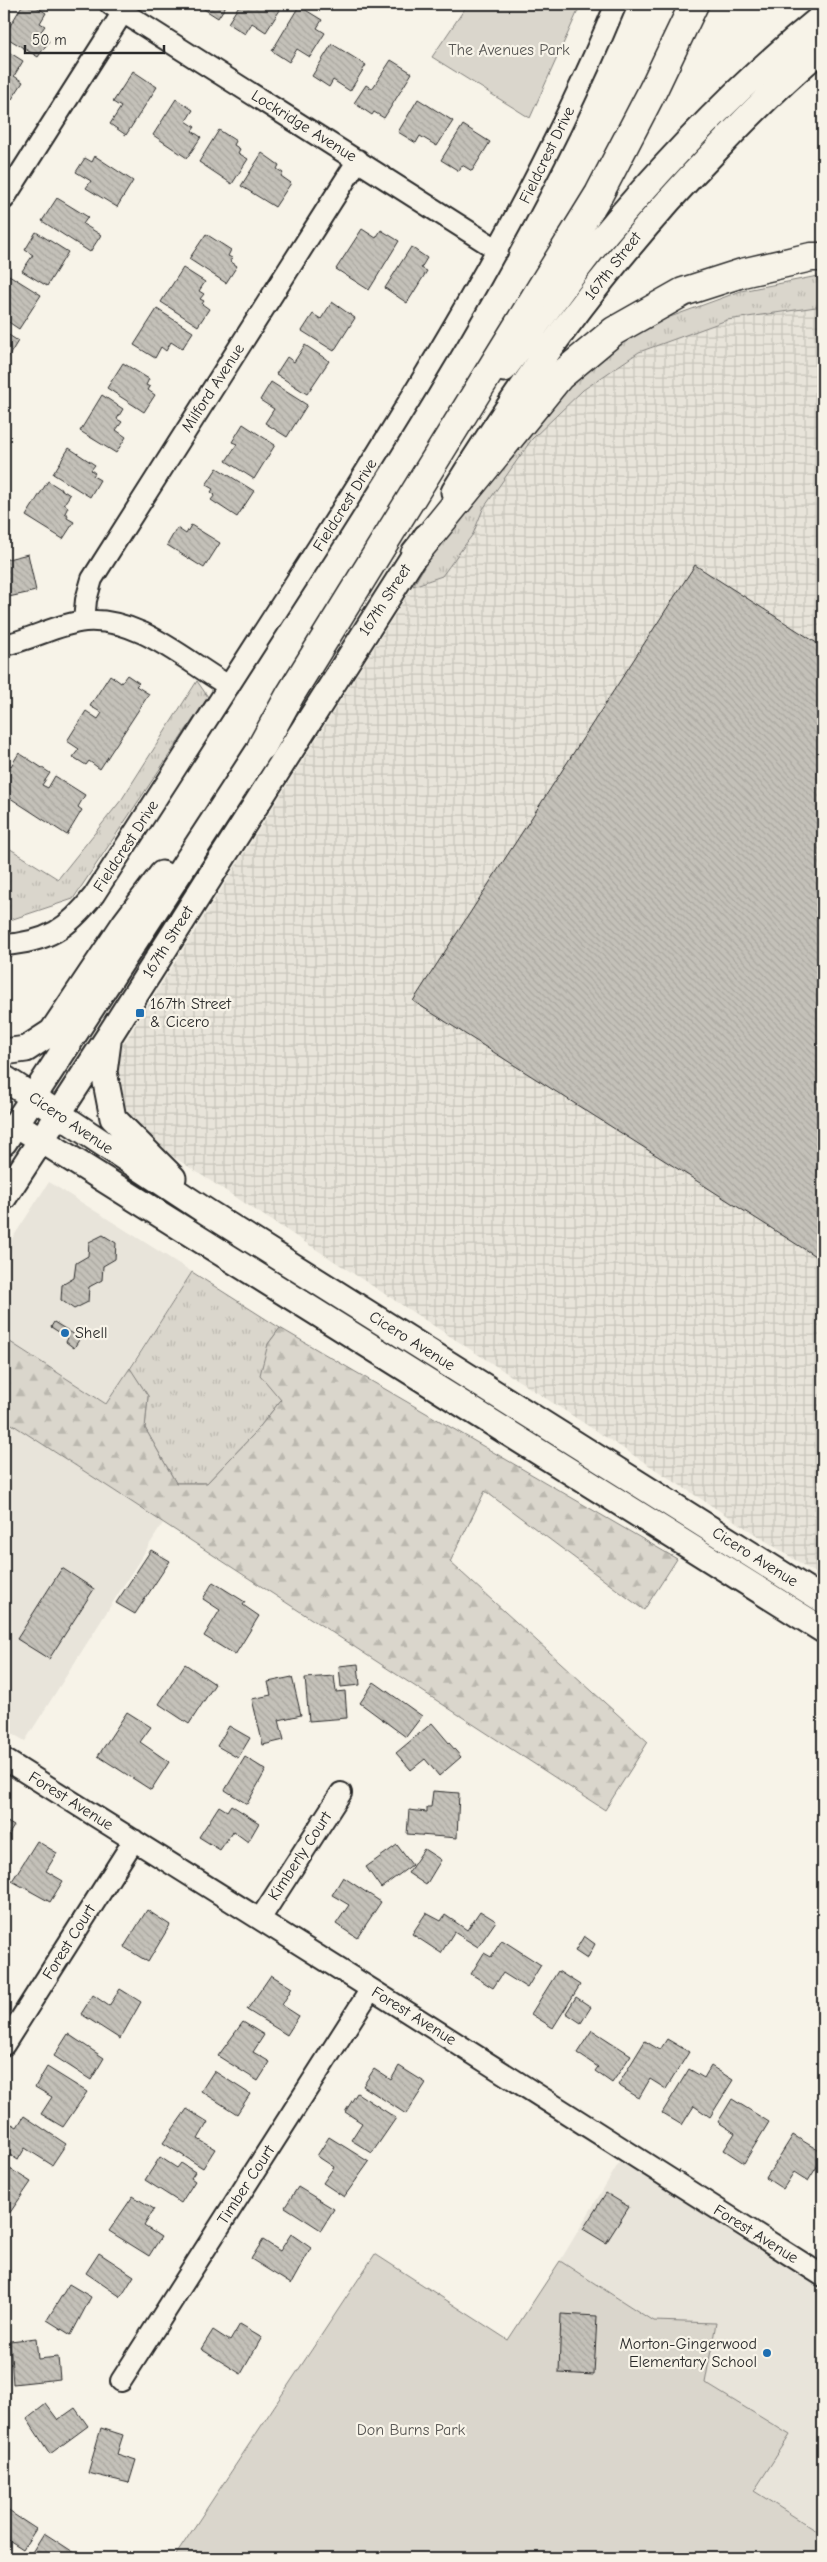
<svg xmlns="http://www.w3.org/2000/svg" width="827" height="2562" viewBox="0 0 827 2562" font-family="'Comic Neue',sans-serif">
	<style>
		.built { fill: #e8e4da }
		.industrial { fill: url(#industrial-grid) }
		.grass { fill: url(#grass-tufts); stroke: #82807c }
		.forest { fill: url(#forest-firs); stroke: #82807c }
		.park { fill: #dad6cc; stroke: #82807c }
		.building { fill: url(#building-back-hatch); stroke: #2b2b2b }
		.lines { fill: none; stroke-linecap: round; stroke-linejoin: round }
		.minor-casing { stroke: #2b2b2b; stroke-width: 24 }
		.major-casing { stroke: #2b2b2b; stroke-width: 29 }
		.highway-casing { stroke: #2b2b2b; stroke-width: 31 }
		.minor { stroke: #f7f3e8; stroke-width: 20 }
		.major { stroke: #f7f3e8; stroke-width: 25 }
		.highway { stroke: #f7f3e8; stroke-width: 28 }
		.poi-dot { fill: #1f6fb2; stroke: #f7f3e8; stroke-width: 2 }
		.labels { text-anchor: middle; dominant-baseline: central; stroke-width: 4.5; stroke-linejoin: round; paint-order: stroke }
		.park-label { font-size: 16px; fill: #575653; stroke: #f7f3e8 }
		.street-label { font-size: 16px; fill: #2b2b2b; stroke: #f7f3e8 }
		.poi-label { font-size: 16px; fill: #2b2b2b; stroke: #f7f3e8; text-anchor: start }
	</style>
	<defs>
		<pattern id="industrial-grid" width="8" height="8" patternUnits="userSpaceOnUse" patternTransform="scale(1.25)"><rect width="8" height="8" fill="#e8e4da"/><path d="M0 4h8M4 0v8" fill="none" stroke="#c7c4bb"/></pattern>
		<pattern id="grass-tufts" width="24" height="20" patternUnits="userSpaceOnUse" patternTransform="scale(1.25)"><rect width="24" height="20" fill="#dad6cc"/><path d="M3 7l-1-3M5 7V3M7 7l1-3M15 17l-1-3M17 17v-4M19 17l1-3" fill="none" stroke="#bbb8af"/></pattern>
		<pattern id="forest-firs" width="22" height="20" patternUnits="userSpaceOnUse" patternTransform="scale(1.25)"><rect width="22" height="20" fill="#dad6cc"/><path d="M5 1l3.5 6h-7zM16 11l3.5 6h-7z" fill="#bbb8af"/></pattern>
		<pattern id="building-back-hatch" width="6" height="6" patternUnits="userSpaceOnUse" patternTransform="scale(1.25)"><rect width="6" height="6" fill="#c4c1b9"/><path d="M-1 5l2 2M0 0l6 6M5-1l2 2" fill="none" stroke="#a9a69f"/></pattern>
	</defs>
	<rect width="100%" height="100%" fill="#f7f3e8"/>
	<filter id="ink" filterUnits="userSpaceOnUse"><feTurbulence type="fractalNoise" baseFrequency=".02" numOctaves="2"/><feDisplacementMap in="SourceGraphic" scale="10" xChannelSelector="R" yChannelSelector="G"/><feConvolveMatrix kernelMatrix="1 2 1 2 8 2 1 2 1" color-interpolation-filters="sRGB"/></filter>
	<g filter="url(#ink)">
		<!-- built -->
		<path class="built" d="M49,1182L192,1272L106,1404L4,1338V1251Z
			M4,1418L165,1520L25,1741L4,1729Z
			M620,2161L823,2290V2535L754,2491L790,2435L705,2383L716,2323L653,2321L560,2261Z"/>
		<!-- industrial -->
		<path class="industrial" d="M823,306V1578L155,1145L123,1116L116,1081L122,1046L413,586L442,576L473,534L483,509L532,439L583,390L639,352L727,320Z"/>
		<!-- grass -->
		<path class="grass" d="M823,275V306L727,320L639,352L583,390L532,439L483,509L473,534L442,576L413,586L436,547L590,361L662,320L741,291Z
			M197,681L208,697L73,899L4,922V845L58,879L122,799Z
			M192,1272L280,1328L268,1344L281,1400L254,1434L207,1483H176L145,1428L148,1396L130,1369Z"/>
		<!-- forest -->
		<path class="forest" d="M280,1328L677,1559L644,1610L485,1491L450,1562L648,1742L605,1810L4,1419V1338L106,1404L130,1368L148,1396L145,1428L176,1483H207L254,1434L281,1400L260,1375L268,1344Z"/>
		<!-- park -->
		<path class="park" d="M468,4H581L530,118L432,57Z
			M375,2254L508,2340L560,2261L653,2321L716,2323L705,2383L790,2435L754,2491L823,2535V2558H174Z"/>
		<!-- building -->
		<path class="building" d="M23,4H32L46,13L40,23L45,26L39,34L49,41L38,57L4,36Z
			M196,4H227L218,18Z
			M240,4H271L280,10L266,32L252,23L245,34L228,23Z
			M299,6L322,20L317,28L325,33L310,57L297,49L289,62L272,51Z
			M332,44L366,65L350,91L333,80L329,87L312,76Z
			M4,49L23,61L14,76L23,82L12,99L4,94Z
			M391,60L412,73L384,118L374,112L372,115L354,103L366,85L372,89Z
			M133,71L157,87L126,135L110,124L121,107L113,102Z
			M176,99L193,110L186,121L195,127L192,131L201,137L187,158L153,135Z
			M418,99L453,121L437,146L420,136L416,143L398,132Z
			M463,125L490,142L472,171L462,165L459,171L441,160Z
			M219,130L236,141L234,145L240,149L238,153L248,159L232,184L199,162Z
			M262,153L279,165L277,169L283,173L281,176L291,183L275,207L241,186Z
			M95,156L133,181L117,207L86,188L91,181L76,172L85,158L92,162Z
			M57,198L88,217L83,224L101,235L90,252L42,221Z
			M362,229L376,238L381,230L399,241L369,290L336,269Z
			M36,232L68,252L47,286L22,271L33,255L25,250Z
			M206,234L231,250L228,256L232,258L230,261L237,266L226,283L189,259Z
			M411,247L427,258L421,268L427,271L407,303L385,288Z
			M183,268L205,282L199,291L204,294L200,299L204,301L202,304L209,309L198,326L161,302Z
			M9,275L41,295L19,329L4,319V283Z
			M332,302L355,318L334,351L302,331L313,314L321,319Z
			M157,309L193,332L182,349L171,342L166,351L161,347L155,358L134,345Z
			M4,332L18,341L4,364Z
			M305,345L329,361L307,394L276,374L287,357L294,362Z
			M123,363L149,379L146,385L150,387L148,390L155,395L144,412L107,388Z
			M271,382L307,405L287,437L265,423L274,409L260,400Z
			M102,395L123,409L117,419L122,422L116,430L126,437L116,453L80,431Z
			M243,424L275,445L254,479L226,461L237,444L232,442Z
			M69,448L95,465L91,470L95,473L93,476L100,480L90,497L53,474Z
			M217,468L254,491L237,517L211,500L215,495L211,492L213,489L206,485Z
			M48,481L70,495L64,504L68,507L65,513L68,515L67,518L74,522L63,539L26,516Z
			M191,525L220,543L204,568L167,545L177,528L186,534Z
			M28,554L36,591L4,598V560Z
			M695,565L823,647V1261L413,1001Z
			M110,675L121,683L127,675L139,683L136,686L149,694L100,769L89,761L86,765L73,757L79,749L67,741L86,711L98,719L102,713L90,706Z
			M19,753L50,773L42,785L48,788L55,776L85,795L78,807L82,810L67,835L4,794V768L7,763L11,766Z
			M103,1235L116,1243L115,1259L103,1266L102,1280L89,1287L88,1302L74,1309L61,1300L62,1285L74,1278L76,1263L88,1256L89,1242Z
			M54,1322L80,1338L74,1348L66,1342L68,1338L51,1327Z
			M151,1550L170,1561L135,1614L116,1603Z
			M62,1568L94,1589L49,1659L17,1639Z
			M213,1582L245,1602L243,1605L259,1616L235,1655L204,1636L220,1610L203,1599Z
			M185,1664L215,1684L189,1724L159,1704Z
			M358,1664L360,1685L341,1687L339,1666Z
			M334,1676L336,1692L345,1691L347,1718L309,1721L305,1678Z
			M292,1677L301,1715L279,1720L284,1740L263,1745L252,1699L271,1695L268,1682Z
			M374,1682L422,1716L406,1737L360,1703Z
			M127,1712L151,1727L140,1742L169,1762L151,1790L98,1756Z
			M432,1723L461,1757L439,1776L425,1759L411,1770L396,1753Z
			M229,1726L250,1738L238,1758L217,1746Z
			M245,1757L266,1770L247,1804L225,1790Z
			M433,1791L459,1793L457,1838L407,1834L409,1810L427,1812V1807H431Z
			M231,1805L259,1823L248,1842L233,1831L220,1850L199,1837L219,1806L227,1811Z
			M4,1820L14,1826L4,1842Z
			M37,1841L57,1853L46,1871L63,1881L50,1902L12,1881Z
			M397,1845L412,1865L381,1888L366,1867Z
			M424,1849L441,1860L426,1885L408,1873Z
			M343,1877L381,1902L357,1938L336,1924L349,1905L332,1895Z
			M147,1910L170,1925L148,1962L124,1947Z
			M480,1911L496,1921L478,1947L454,1932L441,1953L412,1934L426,1913L441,1921L445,1915L467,1930Z
			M584,1936L595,1944L587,1959L575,1951Z
			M502,1940L541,1965L527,1988L503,1973L493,1988L471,1974L484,1953L491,1957Z
			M558,1971L580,1985L553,2028L531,2014Z
			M271,1975L292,1988L282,2005L299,2016L287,2035L247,2010Z
			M120,1989L141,2002L120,2039L81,2014L93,1995L109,2006Z
			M576,1997L591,2007L581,2023L566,2013Z
			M243,2022L264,2035L253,2052L270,2062L258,2081L218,2056Z
			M592,2030L631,2055L612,2083L595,2071L598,2067L577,2053Z
			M68,2034L104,2058L91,2080L54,2056Z
			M667,2039L689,2052L666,2089L650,2079L639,2098L618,2085L645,2041L660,2050Z
			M399,2066L426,2083L406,2114L363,2086L374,2069L391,2080Z
			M711,2066L733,2080L710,2117L694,2106L682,2125L662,2113L689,2069L704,2078Z
			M47,2067L87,2092L63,2127L41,2114L52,2097L35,2087Z
			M214,2071L250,2094L237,2114L201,2091Z
			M357,2093L396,2118L372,2153L351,2140L362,2123L345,2112Z
			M732,2099L769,2122L744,2163L724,2150L735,2133L718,2122Z
			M187,2109L208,2122L198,2139L215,2149L203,2168L163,2143Z
			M24,2116L66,2144L52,2165L25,2148L18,2160L4,2151V2138L12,2124L17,2127Z
			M793,2135L823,2153V2157L808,2181L794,2172L783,2189L766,2178Z
			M329,2137L369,2162L344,2197L323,2183L334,2167L317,2156Z
			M160,2157L177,2168L181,2163L195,2172L191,2178L195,2181L181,2203L145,2180Z
			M4,2165L31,2182L7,2217L4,2215Z
			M298,2187L334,2209L321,2230L285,2207Z
			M606,2193L629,2207L606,2243L583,2229Z
			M133,2196L154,2209L144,2226L161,2237L149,2256L109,2231Z
			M291,2234L311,2248L291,2284L251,2259L263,2240L280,2251Z
			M99,2253L134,2276L121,2297L86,2273Z
			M69,2284L91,2297L71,2335L47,2320Z
			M561,2314L597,2316L594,2375L559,2373Z
			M240,2324L262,2337L241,2374L201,2349L213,2330L230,2341Z
			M36,2338L38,2359L58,2357L60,2379L13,2384L10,2341Z
			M46,2404L58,2420L75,2408L88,2426L50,2454L27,2419Z
			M101,2428L123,2435L117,2454L136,2460L129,2483L88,2473Z
			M4,2508L36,2529L23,2549L4,2537Z
			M44,2533L81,2557V2558H38L31,2554Z"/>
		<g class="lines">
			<defs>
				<path id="minor" d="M110,4L498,250
					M4,199L123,12
					M84,621L86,600L92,579L358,160
					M4,645C31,640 57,624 85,621C140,617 185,661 229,686
					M4,945C47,942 68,929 94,895C170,777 247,659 322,541C432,368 538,193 616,4
					M4,1759L371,1989L823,2276
					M260,1919L341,1793
					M4,2045L134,1840
					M121,2381L371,1989"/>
				<path id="major" d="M504,369C535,328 564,284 597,244C665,162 740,83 823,16
					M454,492C530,369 615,253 716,150C750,114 785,79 823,48
					M108,1042L104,1072L113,1118L173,1178
					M4,1052L26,1049L52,1032L125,923L162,874
					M4,1078L207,1212L823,1600
					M27,1131L823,1630
					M4,1142L273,729
					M4,1197L109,1036L426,537"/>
				<path id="highway" d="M415,554L560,376L614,331L683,292L742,273L811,257H823
					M262,746L290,695L599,194L653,90L694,4"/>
			</defs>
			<!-- minor casing -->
			<use href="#minor" class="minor-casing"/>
			<!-- major casing -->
			<use href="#major" class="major-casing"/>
			<!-- highway casing -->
			<use href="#highway" class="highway-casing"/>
			<!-- minor -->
			<use href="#minor" class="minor"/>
			<!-- major -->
			<use href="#major" class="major"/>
			<!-- highway -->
			<use href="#highway" class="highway"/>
		</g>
	</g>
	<!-- markers -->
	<g class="poi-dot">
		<rect x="135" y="1008" width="10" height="10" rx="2.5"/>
		<circle cx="65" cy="1333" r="5"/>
		<circle cx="767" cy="2353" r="5"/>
	</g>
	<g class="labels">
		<!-- park labels -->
		<g class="park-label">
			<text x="509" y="50">The Avenues Park</text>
			<text x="411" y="2430">Don Burns Park</text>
		</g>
		<!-- street labels -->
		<g class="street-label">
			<text transform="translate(304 126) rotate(32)">Lockridge Avenue</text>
			<text transform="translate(547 155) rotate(-64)">Fieldcrest Drive</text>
			<text transform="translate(613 266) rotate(-52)">167th Street</text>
			<text transform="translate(213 388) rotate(-57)">Milford Avenue</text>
			<text transform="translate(345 505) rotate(-58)">Fieldcrest Drive</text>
			<text transform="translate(385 600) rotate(-57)">167th Street</text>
			<text transform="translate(126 846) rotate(-57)">Fieldcrest Drive</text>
			<text transform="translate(168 942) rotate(-58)">167th Street</text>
			<text transform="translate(71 1123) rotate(34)">Cicero Avenue</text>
			<text transform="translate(412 1341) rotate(32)">Cicero Avenue</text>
			<text transform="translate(755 1557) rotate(32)">Cicero Avenue</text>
			<text transform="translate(71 1801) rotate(32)">Forest Avenue</text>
			<text transform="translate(300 1856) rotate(-57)">Kimberly Court</text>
			<text transform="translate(69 1942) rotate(-58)">Forest Court</text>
			<text transform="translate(414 2016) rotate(32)">Forest Avenue</text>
			<text transform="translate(246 2185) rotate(-57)">Timber Court</text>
			<text transform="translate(756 2234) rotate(32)">Forest Avenue</text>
		</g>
		<!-- poi labels -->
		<g class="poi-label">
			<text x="150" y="1004">167th Street<tspan x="150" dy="18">&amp; Cicero</tspan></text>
			<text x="75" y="1333">Shell</text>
			<text x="757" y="2344" text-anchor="end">Morton-Gingerwood<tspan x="757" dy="18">Elementary School</tspan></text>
		</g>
	</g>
	<!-- margin -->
	<rect width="827" height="2562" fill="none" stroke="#f7f3e8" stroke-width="20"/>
	<rect x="10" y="10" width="807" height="2542" fill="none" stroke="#2b2b2b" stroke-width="2" filter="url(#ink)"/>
	<!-- scale -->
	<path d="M25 45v8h139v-8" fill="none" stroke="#2b2b2b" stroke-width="2.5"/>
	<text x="32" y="45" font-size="15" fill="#2b2b2b" stroke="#f7f3e8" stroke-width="4" paint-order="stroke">50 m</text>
</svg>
